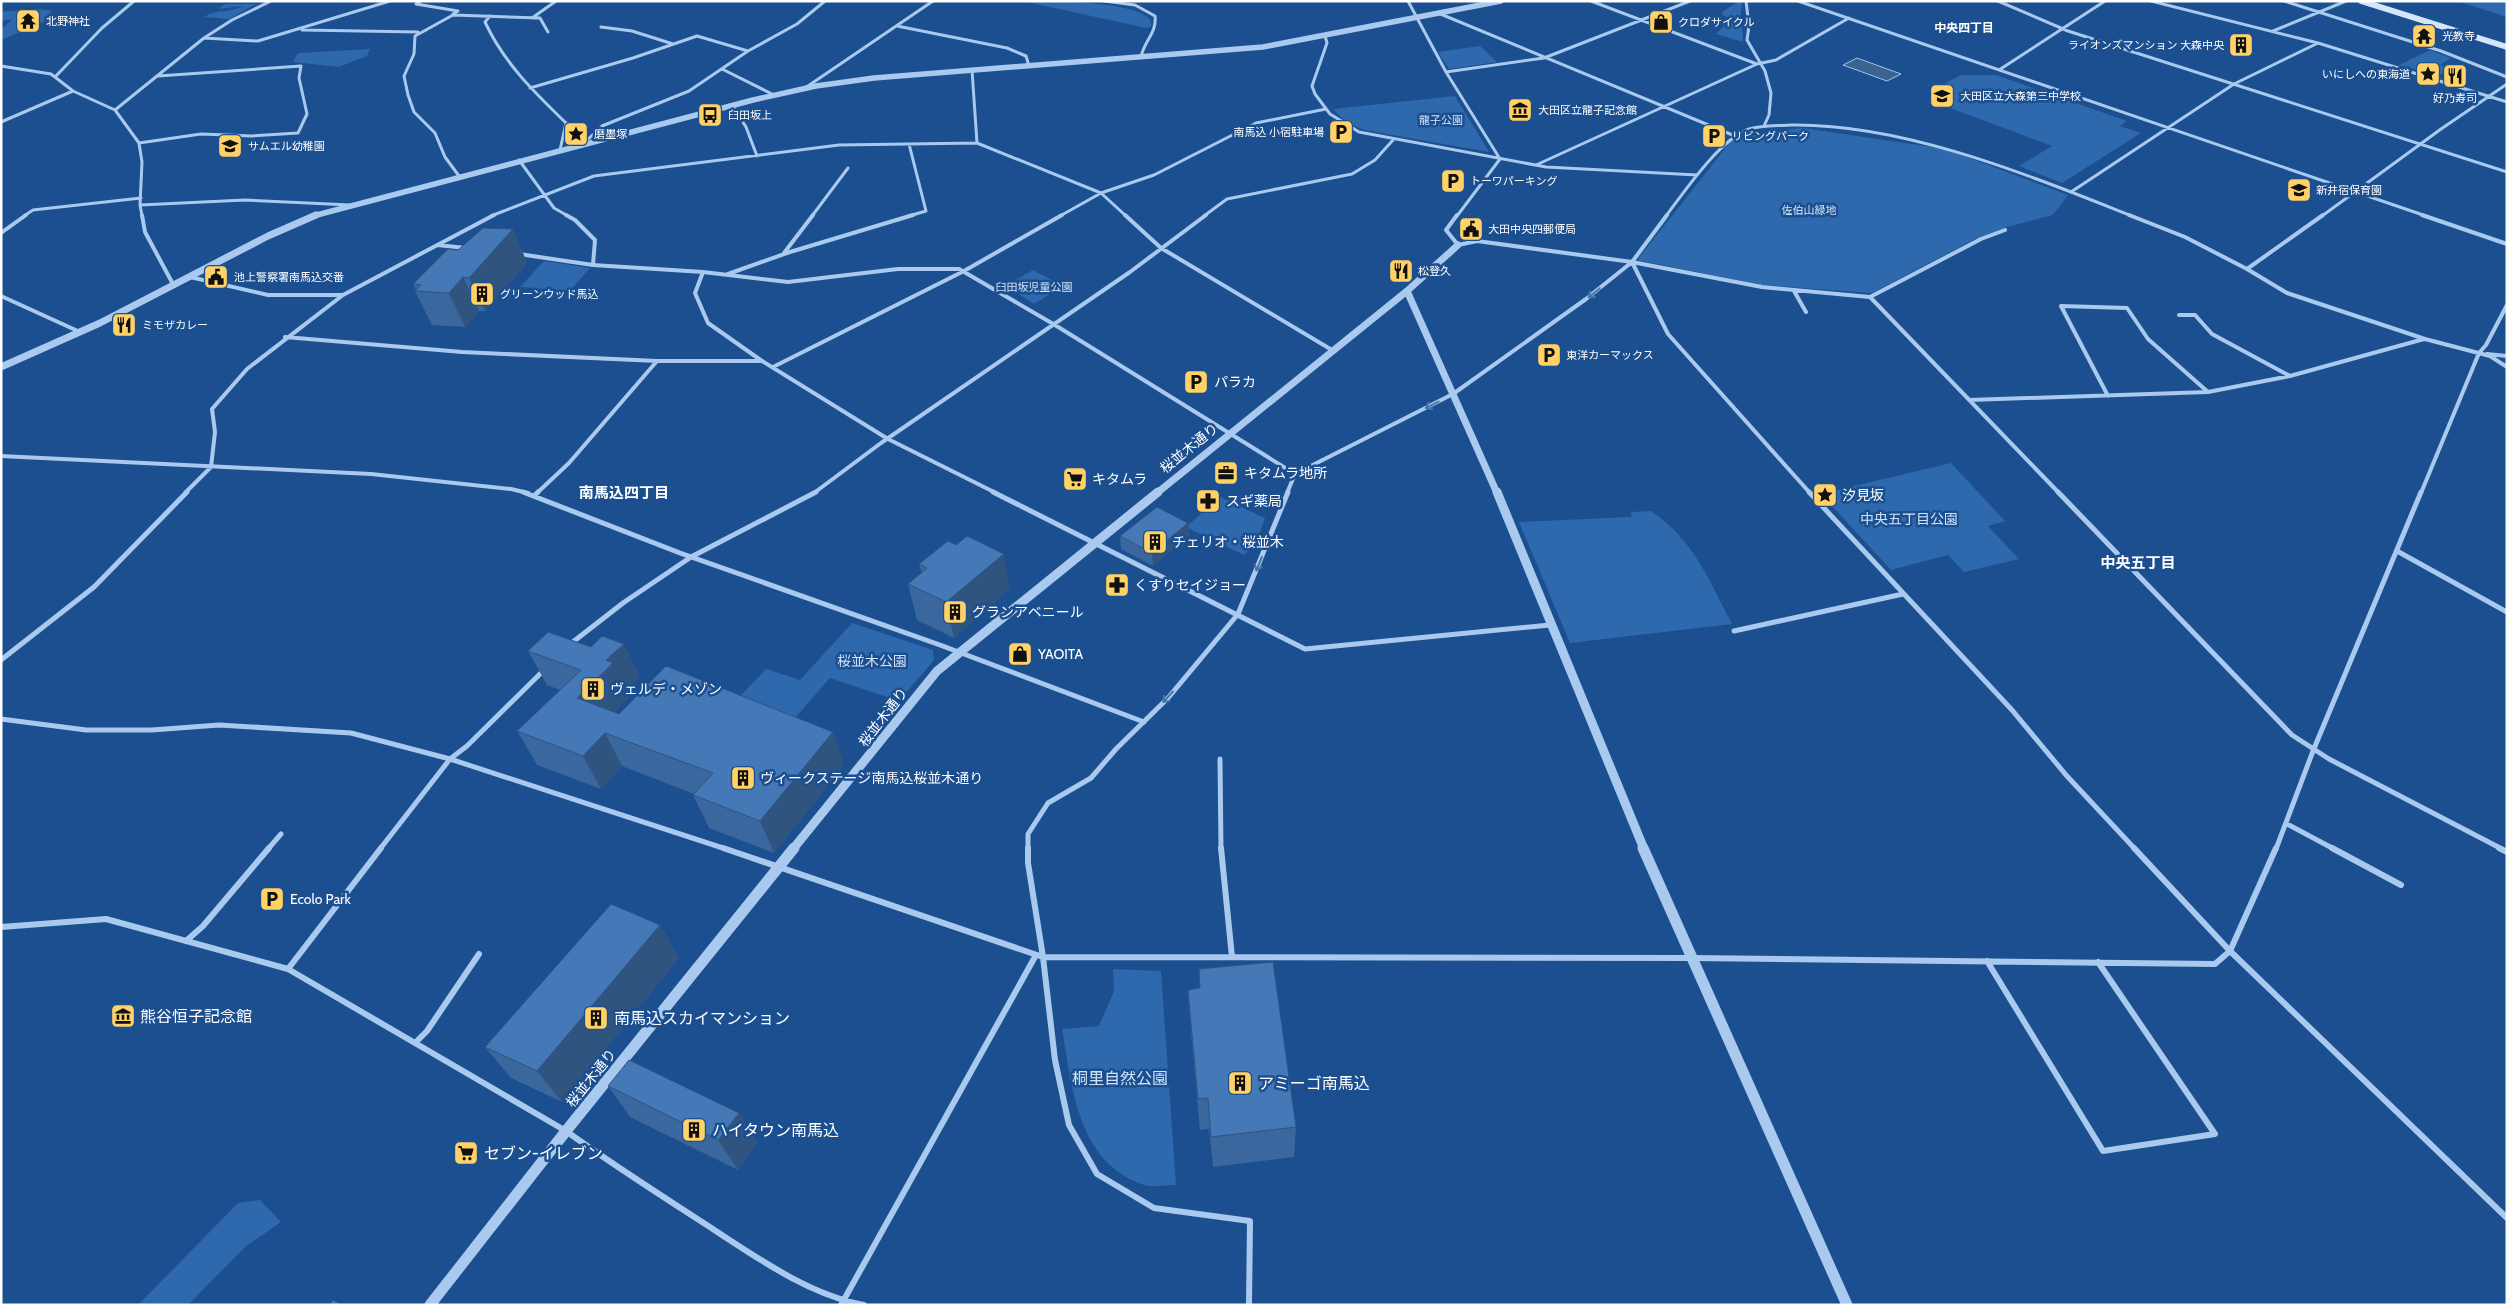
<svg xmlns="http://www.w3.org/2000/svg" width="2508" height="1306" viewBox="0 0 2508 1306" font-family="Cabin,'Noto Sans JP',sans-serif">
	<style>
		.green { fill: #2e69ad }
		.water { fill: #3c6290; stroke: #9cc4f0 }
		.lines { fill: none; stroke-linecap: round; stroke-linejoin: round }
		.minor-far3 { stroke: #a9c9ee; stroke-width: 3 }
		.minor-far2 { stroke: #a9c9ee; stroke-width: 4 }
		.minor-far1 { stroke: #a9c9ee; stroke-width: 5 }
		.minor { stroke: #a9c9ee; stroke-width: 6 }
		.tertiary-far3 { stroke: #a9c9ee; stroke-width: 5.5 }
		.tertiary-far2 { stroke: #a9c9ee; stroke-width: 7 }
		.tertiary-far1 { stroke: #a9c9ee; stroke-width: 9 }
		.tertiary { stroke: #a9c9ee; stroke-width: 11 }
		.secondary { stroke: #d6e6fa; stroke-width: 6 }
		.wall { fill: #3a679d }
		.shaded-wall { fill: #305480 }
		.building { fill: #4478b7; stroke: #305480 }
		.oneway { stroke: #4674ac }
		.labels { text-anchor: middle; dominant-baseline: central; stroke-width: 5; stroke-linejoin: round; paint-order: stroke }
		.far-poi-label { font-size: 11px; fill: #fff; stroke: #1b4f8f; text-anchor: start }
		.far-park-label { font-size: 11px; fill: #cfe3fa; stroke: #1b4f8f }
		.far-neighbourhood-label { font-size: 12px; font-weight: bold; fill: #fff; stroke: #1b4f8f }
		.poi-label { font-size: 14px; fill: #fff; stroke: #1b4f8f; text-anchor: start }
		.street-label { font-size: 14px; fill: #fff; stroke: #1b4f8f }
		.park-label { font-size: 14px; fill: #cfe3fa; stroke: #1b4f8f }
		.neighbourhood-label { font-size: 15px; font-weight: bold; fill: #fff; stroke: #1b4f8f }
		.near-poi-label { font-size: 16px; fill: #fff; stroke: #1b4f8f; text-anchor: start }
		.near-park-label { font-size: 16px; fill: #cfe3fa; stroke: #1b4f8f }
	</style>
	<rect width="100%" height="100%" fill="#1b4f8f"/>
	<!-- green -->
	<path class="green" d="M1023,1C1042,1 1159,0 1151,27L1146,28Z
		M1733,1H1743C1738,14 1743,28 1743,42L1716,34L1731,19L1722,15V12L1736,3Z
		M2457,1H2507V17Z
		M225,4H256L229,19L204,17C216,9 230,13 243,6L218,9Z
		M31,9L50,10L52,14L43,22L1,40V30L12,19L1,21V12Z
		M1480,46L1497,62L1449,69L1438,52Z
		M370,49L367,56L339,67L293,62L298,53Z
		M2430,50L2451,58L2440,65L2452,69L2437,76L2399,65Z
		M1961,75H1996L2127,121L2120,126L2141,133L2062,183L2019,166L2052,146L1942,105L1938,95L1929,92Z
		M1455,96L1489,152L1364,130L1347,123L1333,109Z
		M1802,128L1946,149L2068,195L2053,215L2007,227L1973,240L1872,293L1761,285L1637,260L1735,136Z
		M544,261L590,268L570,291L520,287Z
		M1033,270L1063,286L1034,304L1005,286Z
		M1951,463L2005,521L1988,526L2019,559L1964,572L1948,555L1891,570L1821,494Z
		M1220,497L1265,518L1256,544L1244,555L1186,527Z
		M1651,511C1694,540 1709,580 1732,624L1570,643L1519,522L1632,517L1631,512Z
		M852,623L933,650L934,660L899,701L830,678L788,726L730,707L766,669L800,680Z
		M1113,969L1161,971L1176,1185C1165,1185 1151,1188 1141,1184C1077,1160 1072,1087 1062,1029L1099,1026L1114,991Z
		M260,1200L281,1222L245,1247L188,1305H138L238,1203Z"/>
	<!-- water -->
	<path class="water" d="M1857,58L1901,74L1887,81L1843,65Z"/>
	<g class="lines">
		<!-- minor-far3 -->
		<path class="minor-far3" d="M421,1L416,4L458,11L453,14
			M1104,1L1135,5L1155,16C1157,33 1144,41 1141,57
			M1408,1L1446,72L1500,159
			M1591,1L1757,64
			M1746,1L1749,26L1747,40L1765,71L1771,93L1769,115L1764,126
			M1798,1L2426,216
			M1998,1L2068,31L2507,172
			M2151,1L2318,43L2507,102
			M2284,1L2441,51L2507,77
			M1438,13L1735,136
			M490,16L485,22C504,63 534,92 566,123L560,150
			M532,18L556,1
			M897,26L1007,48L1026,56L1029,66
			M601,27L632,31L673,44
			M302,30L418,32
			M2273,31L2346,1
			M1325,36L1327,43L1312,86L1315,94L1330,114L1359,132L1546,167L1697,175
			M204,38L258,41L390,1
			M1,66L51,74L73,91L115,110L139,143L142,162L140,205L142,216
			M722,69L774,95
			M972,70L977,143
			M1999,70L2105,1
			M1446,72L1544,58L1690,1
			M55,77L102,28L134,1
			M530,88L633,58L697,36L748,51
			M805,88L933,1
			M732,105L746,127L757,156
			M115,110L204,38L232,20L271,1
			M1,122L73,91
			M139,143L201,134L252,136L298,133L307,114L299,78L301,66L158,76
			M583,144L602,126L689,91L748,51L797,24L825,1
			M519,160L554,208L568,216
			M1536,165L1757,64L1776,60L1849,18
			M459,176L445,157L435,133L414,112L408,95L404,76L414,54L415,36L453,15L540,18L548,32
			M2071,192L2234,84L2318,43
			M140,205L245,200L350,205
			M24,216L33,210L141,198
			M491,216L594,176L839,145L977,143L1101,193L1126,216
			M812,216L848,168
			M909,216L926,211L909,144
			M1060,216L1101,193L1154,175L1256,123L1326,109
			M1204,216L1227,199L1352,174L1375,160L1393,140
			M1457,216L1500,159
			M1666,216C1684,192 1720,139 1749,129C1762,125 1776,126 1790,125C1903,123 2028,175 2132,216
			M2322,216L2441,129L2507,84"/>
		<!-- minor-far2 -->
		<path class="minor-far2" d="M142,215L145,232L174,286
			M566,215L575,220L595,240L593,265
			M1125,215L1161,248L1332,350
			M1457,215L1446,230L1458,245L1477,241L1632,262L1762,287L1870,297L1981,239L2005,230
			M2129,215L2185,237L2247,269L2287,293L2425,339L2490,356L2507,367
			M2422,215L2507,244
			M1,233L26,215
			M437,245L466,248
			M784,253L813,215
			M519,254L593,265L703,272L788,282L898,269H959L1055,325L1295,474
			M1632,262L1668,334L1810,493
			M2247,269L2323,215
			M703,272L695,293L708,323L762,361
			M728,274L790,252L913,215
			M190,277L268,295H342
			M1794,291L1806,312
			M1,296L80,332
			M1870,297L2059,493
			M2179,315H2195L2212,334L2290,376
			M285,337L462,352L657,361H762L888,439L996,493
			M2487,354L2507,356
			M773,367L964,271L1062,215
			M2108,396L2061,306L2127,308L2148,339L2208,392
			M1969,400L2208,392L2290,376L2424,339
			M1,456L371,474L511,489L528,493
			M185,493L211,467L215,432L212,409L247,369L343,295L494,215
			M537,493L569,463L657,361
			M814,493L881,443L1130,272L1206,215
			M1287,493L1295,474L1453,394L1586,299L1632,262L1667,215
			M2421,493L2479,353L2486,345L2507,305"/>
		<!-- minor-far1 -->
		<path class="minor-far1" d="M523,492L680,553L940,645L1144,722
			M993,492L1305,649L1550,625
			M1809,492L2012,710L2066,775L2135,849
			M2058,492L2292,735L2329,759L2502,849
			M535,495L538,492
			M2397,551L2507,612
			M1734,631L1903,594
			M569,645L623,603L691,557L816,492
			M1,660L94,587L187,492
			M1,719L86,730H152L219,725L351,733L450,759L726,849
			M1220,759L1221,849
			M2287,824L2334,849
			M268,849L281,834
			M380,849L450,759L467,746L544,670
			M1028,849V834L1048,803L1091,778L1116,749L1168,698L1238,614L1288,492
			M2276,849L2313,751L2421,492"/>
		<!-- minor -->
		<path class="minor" d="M723,848L1043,957L1691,958L2215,964L2230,951L2276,848
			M1028,848V863L1043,957L1055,1060L1069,1125L1097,1174L1154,1208L1250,1221L1249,1305
			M1221,848L1232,957
			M2134,848L2230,951L2507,1218
			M2332,848L2401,885
			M2499,848L2507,852
			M1,927L106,919L288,969L566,1131C609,1162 654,1191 699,1220C749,1252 805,1294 864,1305
			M186,941L203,926L269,848
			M1987,961L2103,1151L2215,1134L2098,962
			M288,969L381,848
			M415,1043L427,1031L479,954
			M841,1305L1036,955"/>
		<!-- tertiary-far3 -->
		<path class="tertiary-far3" d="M313,216L753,100L816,86L874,78L1263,47L1501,1"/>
		<!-- tertiary-far2 -->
		<path class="tertiary-far2" d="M1407,291L1497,493
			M1,367L100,323L268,236L316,215
			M1157,493L1407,291L1458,245"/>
		<!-- tertiary-far1 -->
		<path class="tertiary-far1" d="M1497,492L1644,849
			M793,849L937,671L1158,492"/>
		<!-- tertiary -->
		<path class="tertiary" d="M1643,848L1847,1305
			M430,1305L566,1131L794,848"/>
		<!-- secondary -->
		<path class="secondary" d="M2361,1L2507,47"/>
	</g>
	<!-- wall -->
	<path class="wall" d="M513,229L527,263L485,311H479L465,327L432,325L415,291L416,290L413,284L458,250Z
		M1188,523L1189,535L1153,566L1121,549L1120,536Z
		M919,564L1010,589L954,638L917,620L908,584L922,573Z
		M591,647L640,677L626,690L629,696L614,712L619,714L844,765L774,853L709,828L693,795L694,794L622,766L601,789L537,765L517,731L560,690L547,685L528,651Z
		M660,925L679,958L562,1102L511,1078L485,1047Z
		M1199,969L1296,1127L1294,1157L1213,1167L1209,1129L1200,1130L1190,1022L1188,990L1200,989Z
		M608,1086L739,1113L757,1143L738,1170L630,1117Z"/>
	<!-- shaded-wall -->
	<path class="shaded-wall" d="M513,229L527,263L485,311L469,278Z
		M463,277L479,311L465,327L449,293Z
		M1188,523L1189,535L1153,566L1152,553Z
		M1004,554L1010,589L954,638L946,602Z
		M624,644L640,677L626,690L629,696L595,732L577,698L606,660Z
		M833,732L844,765L774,853L760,821Z
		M605,733L622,766L601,789L583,756Z
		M660,925L679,958L562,1102L537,1071Z
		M739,1113L757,1143L738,1170L718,1140Z"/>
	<!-- building -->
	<path class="building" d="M483,228L513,229L469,278L463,277L449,293L415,291L421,285L413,284L448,249L458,250Z
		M1157,507L1188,523L1152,553L1120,536Z
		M967,536L1004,554L946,602L908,584L927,568L919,564L948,541L956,545Z
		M548,632L591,647L602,636L624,644L606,660L613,663L577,698L619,714L666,666L833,732L760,821L693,795L713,773L605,733L583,756L517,731L581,670L528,651Z
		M611,904L660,925L537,1071L485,1047Z
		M1273,962L1296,1127L1211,1137L1208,1098L1198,1099L1188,990L1200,988L1199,969Z
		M629,1060L739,1113L718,1140L608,1086Z
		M333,1300L342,1305H329Z"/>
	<!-- one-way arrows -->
	<defs><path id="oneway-shaft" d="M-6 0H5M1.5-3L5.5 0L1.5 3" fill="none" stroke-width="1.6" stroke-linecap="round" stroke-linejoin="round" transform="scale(1.25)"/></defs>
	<g class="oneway">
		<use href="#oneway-shaft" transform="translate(1594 293) rotate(141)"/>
		<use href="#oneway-shaft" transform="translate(1432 405) rotate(153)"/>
		<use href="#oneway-shaft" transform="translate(1259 564) rotate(112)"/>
		<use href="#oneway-shaft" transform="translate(1168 697) rotate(132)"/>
	</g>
	<!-- icons -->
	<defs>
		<symbol id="temple-square" viewBox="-11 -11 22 22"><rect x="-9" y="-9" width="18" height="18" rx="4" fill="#ffd166" stroke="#1b4f8f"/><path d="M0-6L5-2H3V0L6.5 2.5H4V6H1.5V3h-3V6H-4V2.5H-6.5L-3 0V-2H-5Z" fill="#111"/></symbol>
		<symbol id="shop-square" viewBox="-11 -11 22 22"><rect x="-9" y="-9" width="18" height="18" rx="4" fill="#ffd166" stroke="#1b4f8f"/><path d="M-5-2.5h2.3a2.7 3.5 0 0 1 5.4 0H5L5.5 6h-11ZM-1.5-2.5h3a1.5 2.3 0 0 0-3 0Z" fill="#111"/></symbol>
		<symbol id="building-square" viewBox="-11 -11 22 22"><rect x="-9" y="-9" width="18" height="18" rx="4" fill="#ffd166" stroke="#1b4f8f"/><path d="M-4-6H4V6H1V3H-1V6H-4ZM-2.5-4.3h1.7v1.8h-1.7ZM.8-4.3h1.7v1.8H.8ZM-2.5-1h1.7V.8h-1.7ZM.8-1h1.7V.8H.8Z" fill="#111"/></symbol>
		<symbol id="sight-square" viewBox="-11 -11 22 22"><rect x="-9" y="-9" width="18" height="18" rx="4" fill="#ffd166" stroke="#1b4f8f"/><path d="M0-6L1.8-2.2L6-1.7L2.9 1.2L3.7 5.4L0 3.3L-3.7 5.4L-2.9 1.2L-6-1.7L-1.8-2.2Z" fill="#111"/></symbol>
		<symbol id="restaurant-square" viewBox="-11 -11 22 22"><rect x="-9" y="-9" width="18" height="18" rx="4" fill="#ffd166" stroke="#1b4f8f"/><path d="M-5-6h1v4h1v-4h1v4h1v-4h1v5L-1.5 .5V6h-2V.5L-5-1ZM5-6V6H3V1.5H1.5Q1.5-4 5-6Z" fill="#111"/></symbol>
		<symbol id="school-square" viewBox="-11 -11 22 22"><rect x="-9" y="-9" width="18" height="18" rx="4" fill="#ffd166" stroke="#1b4f8f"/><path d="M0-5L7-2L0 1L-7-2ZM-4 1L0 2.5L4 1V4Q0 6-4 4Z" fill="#111"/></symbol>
		<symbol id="museum-square" viewBox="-11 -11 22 22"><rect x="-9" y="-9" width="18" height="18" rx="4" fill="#ffd166" stroke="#1b4f8f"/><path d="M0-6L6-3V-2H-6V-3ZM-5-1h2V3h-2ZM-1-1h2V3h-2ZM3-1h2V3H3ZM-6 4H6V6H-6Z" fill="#111"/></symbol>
		<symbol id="bus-square" viewBox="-11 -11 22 22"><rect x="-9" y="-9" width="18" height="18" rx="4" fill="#ffd166" stroke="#1b4f8f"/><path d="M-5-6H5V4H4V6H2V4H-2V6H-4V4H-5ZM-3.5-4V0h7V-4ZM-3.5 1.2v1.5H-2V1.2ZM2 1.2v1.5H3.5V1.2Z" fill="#111"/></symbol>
		<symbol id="parking-square" viewBox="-11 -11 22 22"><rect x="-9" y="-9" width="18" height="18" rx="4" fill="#ffd166" stroke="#1b4f8f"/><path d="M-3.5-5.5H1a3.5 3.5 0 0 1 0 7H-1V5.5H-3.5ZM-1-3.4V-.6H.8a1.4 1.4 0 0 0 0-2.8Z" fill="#111"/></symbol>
		<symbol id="civic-square" viewBox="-11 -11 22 22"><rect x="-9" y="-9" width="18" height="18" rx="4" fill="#ffd166" stroke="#1b4f8f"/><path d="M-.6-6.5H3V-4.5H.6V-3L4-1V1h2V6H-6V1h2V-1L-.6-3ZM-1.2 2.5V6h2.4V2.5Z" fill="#111"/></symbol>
		<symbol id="office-square" viewBox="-11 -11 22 22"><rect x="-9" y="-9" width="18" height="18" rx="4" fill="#ffd166" stroke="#1b4f8f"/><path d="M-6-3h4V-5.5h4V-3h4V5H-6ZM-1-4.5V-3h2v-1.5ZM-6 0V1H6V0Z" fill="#111"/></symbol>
		<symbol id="supermarket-square" viewBox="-11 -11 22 22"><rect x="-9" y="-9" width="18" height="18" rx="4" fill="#ffd166" stroke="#1b4f8f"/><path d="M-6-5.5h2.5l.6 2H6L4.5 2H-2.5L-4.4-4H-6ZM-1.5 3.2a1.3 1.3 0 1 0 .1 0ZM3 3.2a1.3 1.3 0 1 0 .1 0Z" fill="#111"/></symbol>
		<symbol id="pharmacy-square" viewBox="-11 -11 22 22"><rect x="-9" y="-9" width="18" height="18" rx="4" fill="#ffd166" stroke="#1b4f8f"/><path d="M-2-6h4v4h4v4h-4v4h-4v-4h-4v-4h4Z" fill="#111"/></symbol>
	</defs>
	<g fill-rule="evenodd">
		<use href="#temple-square" x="14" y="7" width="28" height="28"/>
		<use href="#shop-square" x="1647" y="8" width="28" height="28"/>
		<use href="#temple-square" x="2410" y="22" width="28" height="28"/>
		<use href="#building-square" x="2227" y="31" width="28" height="28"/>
		<use href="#sight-square" x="2414" y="60" width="28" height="28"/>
		<use href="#restaurant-square" x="2441" y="62" width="28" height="28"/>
		<use href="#school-square" x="1928" y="82" width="28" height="28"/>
		<use href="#museum-square" x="1506" y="96" width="28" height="28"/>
		<use href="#bus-square" x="696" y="101" width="28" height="28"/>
		<use href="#parking-square" x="1327" y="118" width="28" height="28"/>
		<use href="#sight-square" x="562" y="120" width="28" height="28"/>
		<use href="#parking-square" x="1700" y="122" width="28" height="28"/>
		<use href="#school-square" x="216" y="132" width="28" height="28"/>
		<use href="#parking-square" x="1439" y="167" width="28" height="28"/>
		<use href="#school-square" x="2285" y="176" width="28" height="28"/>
		<use href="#civic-square" x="1457" y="215" width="28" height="28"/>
		<use href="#restaurant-square" x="1387" y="257" width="28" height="28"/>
		<use href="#civic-square" x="202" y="263" width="28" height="28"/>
		<use href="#building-square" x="468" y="280" width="28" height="28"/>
		<use href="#restaurant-square" x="110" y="311" width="28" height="28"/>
		<use href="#parking-square" x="1535" y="341" width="28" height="28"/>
		<use href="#parking-square" x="1182" y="368" width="28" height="28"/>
		<use href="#office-square" x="1212" y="459" width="28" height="28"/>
		<use href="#supermarket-square" x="1061" y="465" width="28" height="28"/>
		<use href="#sight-square" x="1811" y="481" width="28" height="28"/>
		<use href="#pharmacy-square" x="1194" y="487" width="28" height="28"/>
		<use href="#building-square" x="1141" y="528" width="28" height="28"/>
		<use href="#pharmacy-square" x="1103" y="571" width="28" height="28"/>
		<use href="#building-square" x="941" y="598" width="28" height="28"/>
		<use href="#shop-square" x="1006" y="640" width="28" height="28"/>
		<use href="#building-square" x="579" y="675" width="28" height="28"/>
		<use href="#building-square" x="729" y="764" width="28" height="28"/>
		<use href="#parking-square" x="258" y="885" width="28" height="28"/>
		<use href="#museum-square" x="109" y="1002" width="28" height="28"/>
		<use href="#building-square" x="582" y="1004" width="28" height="28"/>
		<use href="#building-square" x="1226" y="1069" width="28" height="28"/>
		<use href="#building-square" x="680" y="1116" width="28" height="28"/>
		<use href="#supermarket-square" x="452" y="1139" width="28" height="28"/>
	</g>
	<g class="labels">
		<!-- far-poi labels -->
		<g class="far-poi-label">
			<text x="46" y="21">北野神社</text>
			<text x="1678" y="22">クロダサイクル</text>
			<text x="2442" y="36">光教寺</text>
			<text x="2224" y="45" text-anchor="end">ライオンズマンション 大森中央</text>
			<text x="2410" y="74" text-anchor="end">いにしへの東海道</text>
			<text x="1960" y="96">大田区立大森第三中学校</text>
			<text x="2455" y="98" text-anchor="middle">好乃寿司</text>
			<text x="1538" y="110">大田区立龍子記念館</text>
			<text x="728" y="115">臼田坂上</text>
			<text x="1324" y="132" text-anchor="end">南馬込 小宿駐車場</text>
			<text x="594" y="134">磨墨塚</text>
			<text x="1732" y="136">リビングパーク</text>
			<text x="248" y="146">サムエル幼稚園</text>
			<text x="1470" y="181">トーワパーキング</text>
			<text x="2316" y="190">新井宿保育園</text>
			<text x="1488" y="229">大田中央四郵便局</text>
			<text x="1418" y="271">松登久</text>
			<text x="234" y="277">池上警察署南馬込交番</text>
			<text x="500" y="294">グリーンウッド馬込</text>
			<text x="142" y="325">ミモザカレー</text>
			<text x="1566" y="355">東洋カーマックス</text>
		</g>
		<!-- far-park labels -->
		<g class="far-park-label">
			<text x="1441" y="120">龍子公園</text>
			<text x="1809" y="210">佐伯山緑地</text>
			<text x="1034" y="287">臼田坂児童公園</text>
		</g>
		<!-- far-neighbourhood labels -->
		<g class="far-neighbourhood-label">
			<text x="1964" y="27">中央四丁目</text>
		</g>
		<!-- poi labels -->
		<g class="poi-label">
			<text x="1214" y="382">パラカ</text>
			<text x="1244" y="473">キタムラ地所</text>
			<text x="1092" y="479">キタムラ</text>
			<text x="1842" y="495">汐見坂</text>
			<text x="1226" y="501">スギ薬局</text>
			<text x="1172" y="542">チェリオ・桜並木</text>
			<text x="1134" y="585">くすりセイジョー</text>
			<text x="972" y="612">グランアベニール</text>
			<text x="1038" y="654">YAOITA</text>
			<text x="610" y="689">ヴェルデ・メゾン</text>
			<text x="760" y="778">ヴィークステージ南馬込桜並木通り</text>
			<text x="290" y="899">Ecolo Park</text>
		</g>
		<!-- street labels -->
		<g class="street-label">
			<text transform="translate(1189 448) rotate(-39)">桜並木通り</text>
			<text transform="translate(883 717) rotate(-52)">桜並木通り</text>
			<text transform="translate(591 1078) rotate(-51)">桜並木通り</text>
		</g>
		<!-- park labels -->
		<g class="park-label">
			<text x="1909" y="519">中央五丁目公園</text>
			<text x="872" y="661">桜並木公園</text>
		</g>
		<!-- neighbourhood labels -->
		<g class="neighbourhood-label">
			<text x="624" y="493">南馬込四丁目</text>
			<text x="2138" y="563">中央五丁目</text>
		</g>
		<!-- near-poi labels -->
		<g class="near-poi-label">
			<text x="140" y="1016">熊谷恒子記念館</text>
			<text x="614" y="1018">南馬込スカイマンション</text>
			<text x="1258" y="1083">アミーゴ南馬込</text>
			<text x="712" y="1130">ハイタウン南馬込</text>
			<text x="484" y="1153">セブン-イレブン</text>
		</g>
		<!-- near-park labels -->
		<g class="near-park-label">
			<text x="1120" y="1078">桐里自然公園</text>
		</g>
	</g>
	<!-- border -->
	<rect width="2508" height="1306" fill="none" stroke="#ffffff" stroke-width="5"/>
</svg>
